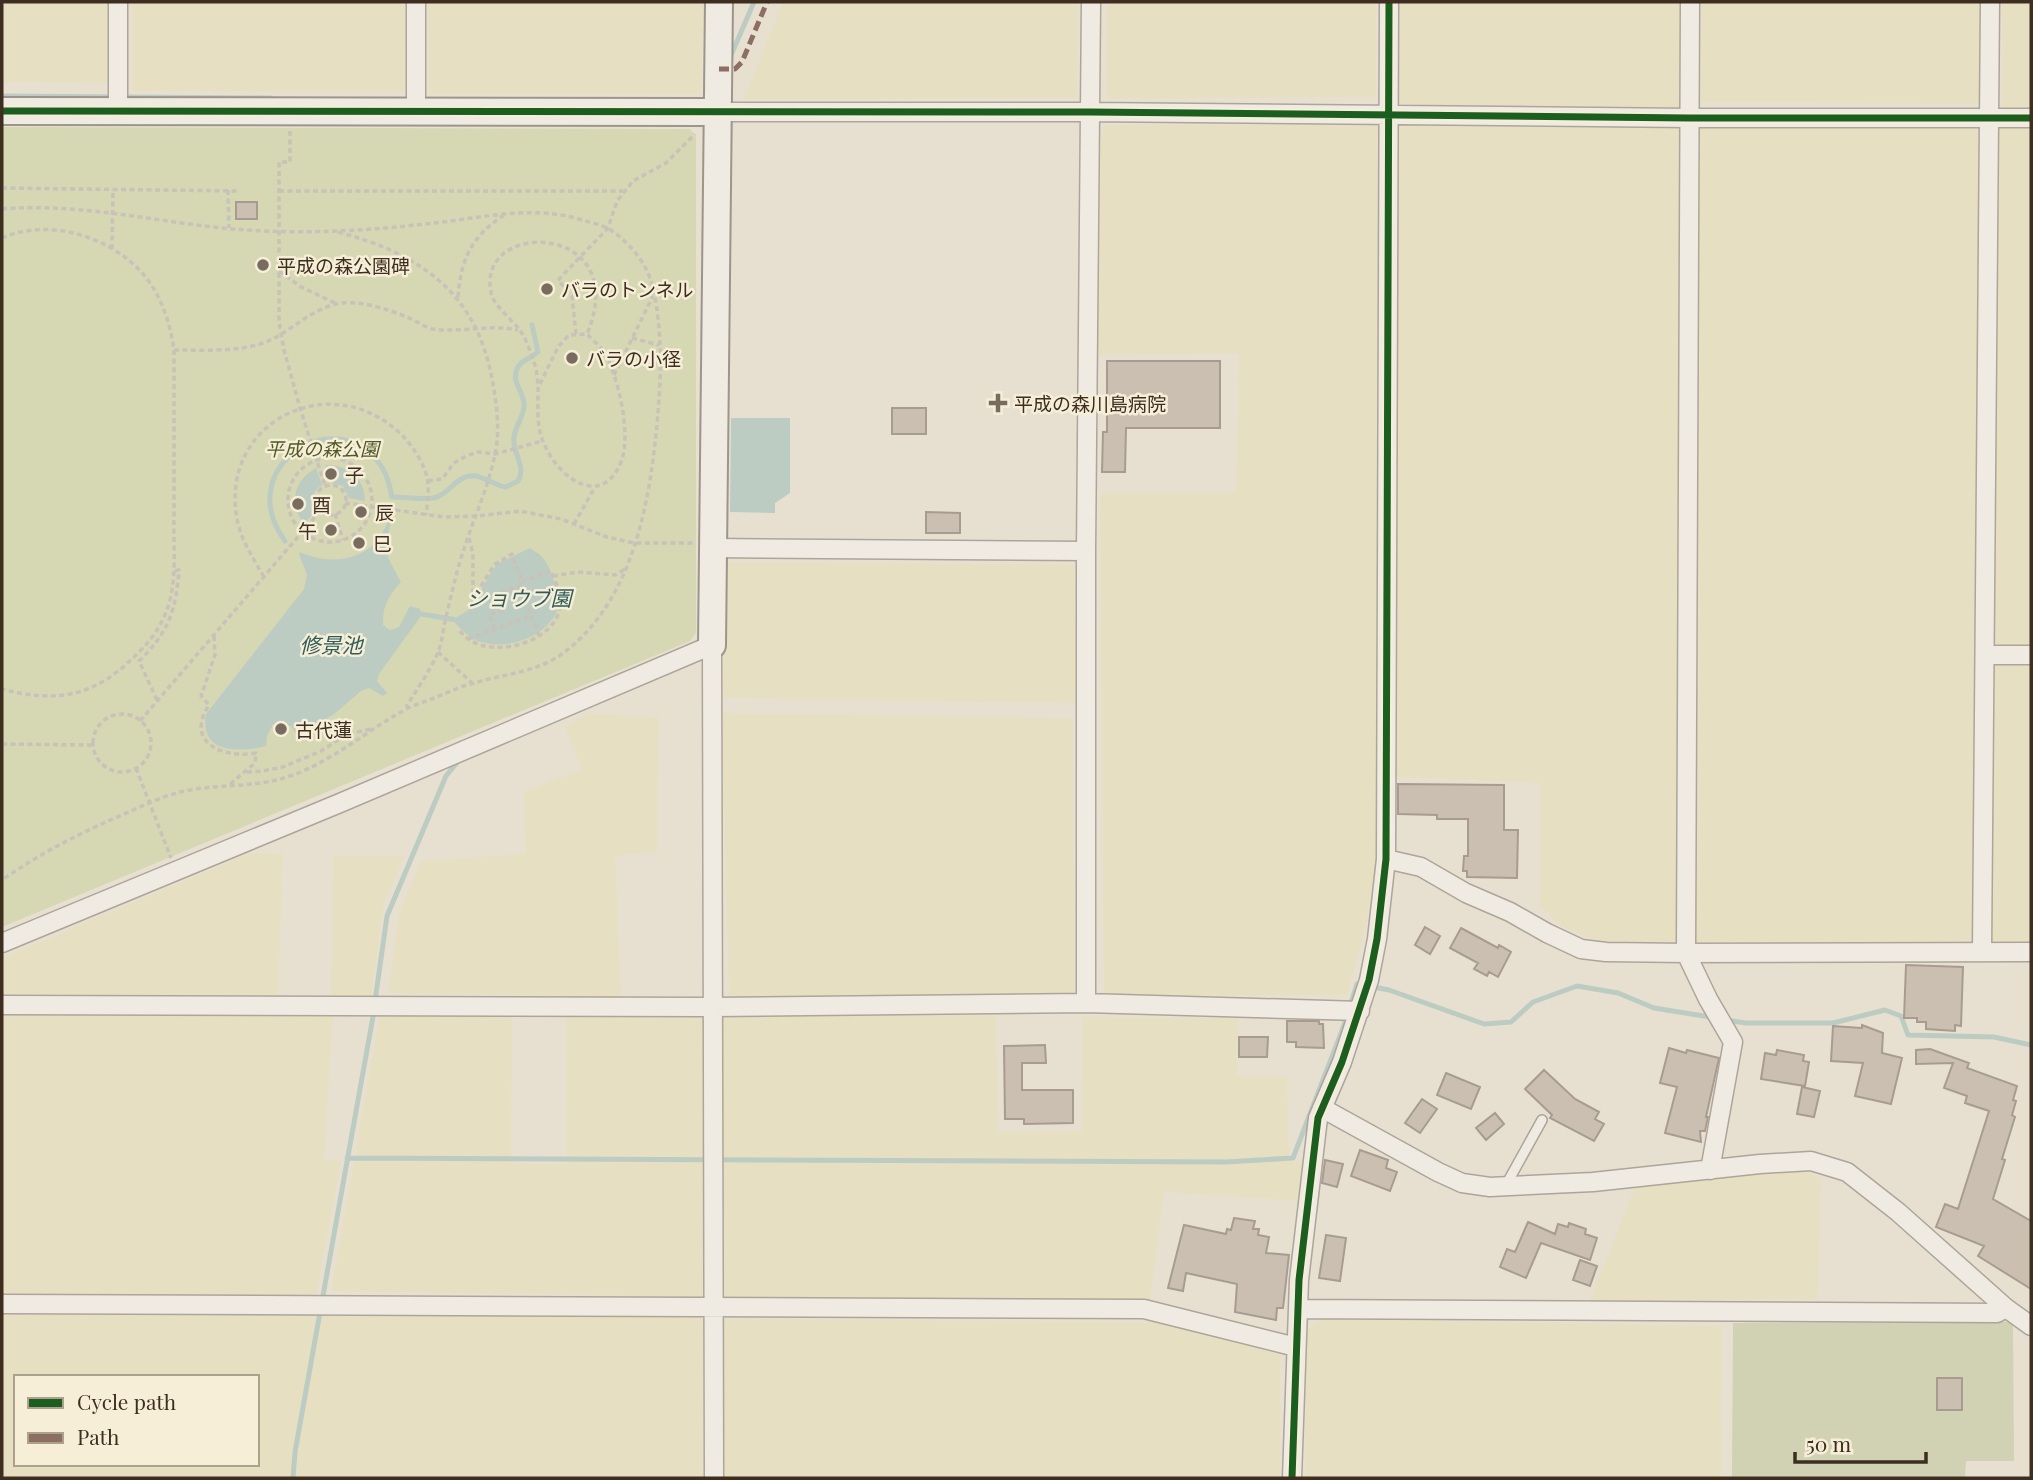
<svg xmlns="http://www.w3.org/2000/svg" width="2033" height="1480" viewBox="0 0 2033 1480" font-family="'Playfair Display','Noto Sans JP',serif">
	<style>
		.farmland { fill: #e6dfc2; fill-rule: evenodd }
		.green { fill: #d6d7b3 }
		.cemetery { fill: #d1d1b3 }
		.water { fill: #bcccc2 }
		.lines { fill: none; stroke-linecap: round; stroke-linejoin: round }
		.stream { stroke: #bcccc2; stroke-width: 5 }
		.building { fill: #cbbfb2; stroke: #a89c90; stroke-width: 2 }
		.lane-casing { stroke: #ada599; stroke-width: 12 }
		.street-casing { stroke: #ada599; stroke-width: 21 }
		.secondary-casing { stroke: #9c958a; stroke-width: 30 }
		.path { stroke: #c8c2b9; stroke-width: 3.5; stroke-dasharray: 5 3.5; stroke-linecap: butt }
		.lane { stroke: #efebe3; stroke-width: 9 }
		.street { stroke: #efebe3; stroke-width: 18 }
		.secondary { stroke: #efebe3; stroke-width: 26 }
		.quiet { stroke: #8d6e63; stroke-width: 5; stroke-dasharray: 10 5; stroke-linecap: butt }
		.cycleway-casing { stroke: #f7eed8; stroke-width: 11 }
		.cycleway { stroke: #1b5e20; stroke-width: 7 }
		.poi-dot { fill: #786c5e; stroke: #f7eed8; stroke-width: 2.5 }
		.labels { text-anchor: middle; dominant-baseline: central; stroke-width: 5; stroke-linejoin: round; paint-order: stroke }
		.poi-label { font-size: 19px; fill: #3d2e20; stroke: #f7eed8; text-anchor: start }
		.park-label { font-size: 19px; font-style: italic; fill: #4d5a26; stroke: #f7eed8 }
		.water-label { font-size: 21px; font-style: italic; fill: #2f5d5a; stroke: #f7eed8 }
	</style>
	<rect width="100%" height="100%" fill="#e7e0d1"/>
	<!-- farmland -->
	<path class="farmland" d="M2,2H109L108,83L2,82Z
		M132,2H406L405,92L132,91Z
		M428,2H704L701,94H429Z
		M783,2H1078L1077,98L744,99Z
		M1107,2H1376V97L1107,99Z
		M1399,2H1681L1680,107L1399,105Z
		M1702,2H1982L1981,98L1976,104L1701,102Z
		M2002,2H2031V108H2002Z
		M1411,121L2031,126V946L1596,941L1561,926L1540,906V783L1394,777L1398,129Z
		M1381,124V830L1366,926L1347,995L1104,996L1100,493H1236L1239,354L1098,355L1101,134L1107,125Z
		M725,562L1074,565L1076,703L723,698Z
		M588,713L659,718L657,852L615,856L621,997L388,993L399,913L421,861L525,854L524,791L582,770L565,727Z
		M722,713L1073,718L1074,996H729Z
		M250,853L283,854L278,995L2,994V958Z
		M333,856H405L384,902L371,998H331Z
		M380,1013L512,1015L511,1164H567L566,1014L707,1015L706,1297L331,1291Z
		M2,1014L333,1017L324,1160L341,1161L316,1296H2Z
		M722,1014L996,1016L998,1132L1082,1131L1083,1017L1238,1018L1237,1076L1287,1077L1289,1161L1305,1162L1298,1201L1164,1192L1150,1302L725,1298Z
		M1799,1171L1821,1178L1818,1299L1590,1300L1635,1187Z
		M2,1315L704,1316L703,1478H2ZM16,1377H257V1464H16Z
		M721,1319L1165,1322L1280,1355V1478H724Z
		M1321,1319L1722,1326L1721,1478H1305L1306,1330Z"/>
	<!-- green -->
	<path class="green" d="M2,127L690,129L696,137V633L690,641L2,927Z"/>
	<!-- cemetery -->
	<path class="cemetery" d="M2013,1322L2014,1461H1966L1965,1478H1732L1733,1323Z"/>
	<!-- water -->
	<path class="water" d="M731,418H790V493L775,503V513L730,512Z
		M325,465C347,464 365,478 365,501L349,498L343,486L330,482Z
		M316,468L322,485C312,491 311,500 315,511L304,524C288,503 294,480 316,468Z
		M388,522H391C383,554 386,554 401,582C389,595 382,607 383,625L390,630L399,627L410,606L420,609L421,616L379,674L377,681L387,693L383,696L369,688L361,691L333,715L297,735L291,726L273,724L267,736L266,746C238,752 200,755 206,714L304,589L307,575L299,554L300,552C323,563 353,563 373,545C380,539 384,530 388,522Z
		M530,548C534,551 540,554 543,558C551,566 562,603 556,613C544,638 506,650 481,642C470,639 463,631 455,623L457,617L472,608L492,570L499,563Z"/>
	<g class="lines">
		<!-- stream -->
		<path class="stream" d="M729,60L754,2
			M2,96L271,98
			M285,541C229,464 344,397 384,471C389,480 390,488 392,497C406,497 424,501 437,497C450,492 456,478 469,476C482,474 493,485 506,487L518,481C526,468 515,456 514,443C512,429 524,418 524,406C525,392 511,384 517,369C520,360 532,358 538,352L532,325
			M415,613L457,620
			M375,1001L387,916L446,776L460,759
			M1725,1020L1746,1023H1833L1885,1010L1901,1016L1908,1035L1994,1037L2031,1045
			M347,1158L1226,1162L1293,1158L1343,1028L1357,984L1389,990L1484,1024L1511,1022L1533,1002L1577,986L1618,993L1654,1008L1716,1018
			M293,1478L295,1452L374,1011"/>
	</g>
	<!-- building -->
	<path class="building" d="M236,202H257V219H236Z
		M1107,361H1220V428H1126L1125,472H1102L1103,432H1107Z
		M892,408H926V434H892Z
		M926,512L960,513V533H926Z
		M1398,784L1504,785V830H1518L1517,878L1467,877V871H1463L1464,856H1468V819H1437V815L1398,814Z
		M1425,927L1440,936L1430,954L1415,945Z
		M1461,928L1498,948L1499,945L1511,952L1498,977L1489,972L1487,976L1474,969L1478,963L1450,948Z
		M1906,965L1963,967L1961,1026L1955,1025V1031L1926,1029V1022H1917V1018H1904Z
		M1287,1021H1319V1024H1323L1324,1048L1296,1047V1042H1287Z
		M1862,1025L1883,1033L1882,1053L1902,1058L1891,1104L1855,1096L1863,1063L1831,1061L1833,1026L1862,1028Z
		M1239,1037H1268L1267,1057H1239Z
		M1045,1045L1046,1063H1022V1090H1073V1123L1024,1124V1119H1005L1004,1046Z
		M1669,1048L1686,1053L1687,1050L1719,1058L1706,1117H1708L1705,1131H1700L1701,1142L1665,1133L1677,1087L1660,1083Z
		M1930,1049L1969,1063L1967,1068L2017,1086L2013,1100L2016,1101L2012,1115L2015,1117L2002,1159L2005,1160L1993,1199L2031,1221V1289L1978,1256L1984,1246L1936,1227L1945,1204L1958,1209L1989,1111L1965,1103L1967,1096L1944,1088L1953,1063L1916,1064V1050Z
		M1777,1050L1804,1055L1803,1061L1809,1062L1805,1086L1761,1079L1765,1053L1776,1055Z
		M1544,1070L1575,1099L1599,1112L1595,1119L1604,1124L1594,1141L1550,1118L1552,1115L1525,1089Z
		M1446,1073L1480,1087L1471,1109L1437,1095Z
		M1802,1087L1820,1091L1814,1117L1797,1114Z
		M1422,1099L1437,1109L1420,1133L1405,1123Z
		M1495,1113L1504,1124L1486,1140L1476,1128Z
		M1360,1150L1388,1160L1386,1168L1397,1172L1390,1191L1351,1176Z
		M1325,1160L1343,1164L1337,1187L1322,1183Z
		M1234,1218L1255,1221L1253,1229H1259L1258,1235L1269,1237L1266,1253L1289,1255L1283,1308H1277L1276,1320L1235,1312L1237,1284L1186,1273L1183,1291L1168,1288L1184,1225L1226,1234L1227,1229L1231,1230Z
		M1528,1222L1555,1234L1558,1224L1568,1227L1569,1223L1586,1229L1585,1234L1597,1238L1590,1260L1541,1243L1526,1278L1500,1267L1507,1249L1515,1252Z
		M1326,1235L1346,1238L1340,1281L1319,1278Z
		M1580,1260L1597,1266L1590,1286L1573,1280Z
		M1937,1378H1962V1410H1937Z"/>
	<g class="lines">
		<defs>
			<path id="lane" d="M1506,1185L1542,1120"/>
			<path id="street" d="M1690,2L1686,953L1708,999L1733,1042L1710,1170
				M118,112V2
				M416,112V2
				M718,112H1090L1689,118H2031
				M713,548L1086,551
				M1986,655H2031
				M1386,859L1421,867L1466,893L1510,912L1547,933L1581,949L1606,952L1686,953L2031,952
				M2,943L340,803L712,645L714,1478
				M1982,951L1990,2
				M1086,1003V551L1091,2
				M2,1005L713,1007L1086,1003L1360,1011
				M1322,1108L1438,1172L1462,1183L1490,1187L1593,1182L1760,1164L1811,1161L1847,1172L1898,1212L2006,1308L2031,1326
				M2,1304L1144,1309L1296,1347
				M1298,1309L1997,1313L2006,1308
				M1292,1478L1299,1280L1318,1118L1342,1062L1369,980L1377,939L1386,859L1389,2"/>
			<path id="secondary" d="M2,111L718,112
				M712,645L719,2"/>
		</defs>
		<!-- lane casing -->
		<use href="#lane" class="lane-casing"/>
		<!-- street casing -->
		<use href="#street" class="street-casing"/>
		<!-- secondary casing -->
		<use href="#secondary" class="secondary-casing"/>
		<!-- path -->
		<path class="path" d="M290,131V162H279V322L284,350L300,408L325,486
			M2,188L239,191
			M228,190L229,228
			M279,191H623
			M2,209C73,203 143,219 213,227C283,235 356,232 425,224C479,219 533,203 585,221C593,223 602,225 609,229C627,240 645,261 651,281C664,326 661,387 656,434C648,512 630,604 562,654C537,672 504,674 474,683C461,686 447,693 434,698C424,702 413,705 403,711C366,731 334,760 293,775C254,789 223,783 185,791C165,795 147,804 129,812C84,831 42,852 2,880
			M338,232C420,254 476,292 492,379C496,400 499,422 497,442C492,480 475,514 464,549C456,572 451,597 445,621C443,631 442,642 438,652C430,671 417,689 406,707
			M2,238C54,215 125,241 154,289C165,308 171,329 174,350C174,404 174,457 174,510C173,540 177,572 170,600C164,622 153,639 137,654C96,696 58,704 2,689
			M112,249L113,189
			M279,271L301,287L337,304
			M458,297C461,259 471,237 504,215
			M576,334L572,296L558,280L608,228L617,201L633,181L666,163L695,134
			M632,338L659,345
			M174,350C202,350 233,352 260,344C287,336 307,311 336,304C358,299 388,309 409,318C417,321 424,327 433,329C462,333 490,324 518,330
			M614,375L653,296
			M540,384L558,347L569,335L587,334C591,339 598,344 602,349C618,372 632,436 621,462C603,507 563,481 547,450C530,419 544,393 534,362C530,351 526,338 519,329C511,319 496,307 492,296C470,218 635,220 587,334
			M288 500a42 42 0 1 1 84 0a42 42 0 1 1-84 0Z
			M428,481L442,479L454,463L466,456L478,452L495,454L542,441
			M316 500a15 15 0 1 1 30 0a15 15 0 1 1-30 0Z
			M345,503L444,517L477,516L520,511L561,519L607,537L634,543H694
			M335,514L343,540
			M574,524L595,487
			M469,538L473,554V599L494,565L512,554L522,581
			M553,576L578,572L615,575L625,569
			M264,577C253,558 241,540 237,519C219,420 333,366 403,436C414,448 426,466 428,483C429,493 427,505 426,515
			M495,629L489,615L504,610L498,594L520,586
			M460,631C482,662 553,646 560,608C562,595 556,583 551,571L519,583L539,636
			M214,636L215,655L201,696L209,705C184,743 224,759 256,753L255,763L229,785
			M468,639L531,616
			M438,652L472,683
			M157,700L139,661C168,633 176,611 179,570L173,571
			M93 743a29 29 0 1 1 58 0a29 29 0 1 1-58 0Z
			M140,721L321,510
			M2,744L93,745
			M136,768L171,858
			M247,772L263,771L283,767L321,751L347,734L372,729"/>
		<!-- lane -->
		<use href="#lane" class="lane"/>
		<!-- street -->
		<use href="#street" class="street"/>
		<!-- secondary -->
		<use href="#secondary" class="secondary"/>
		<!-- quiet -->
		<path class="quiet" d="M719,69H735L742,62L767,2"/>
		<defs>
			<path id="cycleway" d="M2,111L1090,112L1689,118H2031
				M1292,1478L1299,1280L1318,1118L1342,1062L1369,980L1377,939L1386,859L1389,2"/>
		</defs>
		<!-- cycleway casing -->
		<use href="#cycleway" class="cycleway-casing"/>
		<!-- cycleway -->
		<use href="#cycleway" class="cycleway"/>
	</g>
	<!-- markers -->
	<g class="poi-dot">
		<circle cx="263" cy="265" r="7"/>
		<circle cx="547" cy="289" r="7"/>
		<circle cx="572" cy="358" r="7"/>
		<path d="M994.5 392.5h7v7h7v7h-7v7h-7v-7h-7v-7h7z"/>
		<circle cx="331" cy="474" r="7"/>
		<circle cx="298" cy="504" r="7"/>
		<circle cx="361" cy="512" r="7"/>
		<circle cx="331" cy="530" r="7"/>
		<circle cx="359" cy="543" r="7"/>
		<circle cx="281" cy="729" r="7"/>
	</g>
	<g class="labels">
		<!-- poi labels -->
		<g class="poi-label">
			<text x="277" y="265">平成の森公園碑</text>
			<text x="561" y="289">バラのトンネル</text>
			<text x="586" y="358">バラの小径</text>
			<text x="1014" y="403">平成の森川島病院</text>
			<text x="345" y="474">子</text>
			<text x="312" y="504">酉</text>
			<text x="375" y="512">辰</text>
			<text x="317" y="530" text-anchor="end">午</text>
			<text x="373" y="543">巳</text>
			<text x="295" y="729">古代蓮</text>
		</g>
		<!-- park labels -->
		<g class="park-label">
			<text x="322" y="448">平成の森公園</text>
		</g>
		<!-- water labels -->
		<g class="water-label">
			<text x="519" y="597">ショウブ園</text>
			<text x="331" y="644">修景池</text>
		</g>
	</g>
	<!-- border -->
	<rect width="2033" height="1480" fill="none" stroke="#3d2e20" stroke-width="7"/>
	<!-- legend -->
	<rect x="14" y="1375" width="245" height="91" fill="#f7eed8" stroke="#ada18e" stroke-width="2"/>
	<rect x="28" y="1398" width="35" height="10" fill="#1b5e20" stroke="#ada18e" stroke-width="2"/>
	<text x="77" y="1410" font-size="21" fill="#3d2e20">Cycle path</text>
	<rect x="28" y="1433" width="35" height="10" fill="#8d6e63" stroke="#ada18e" stroke-width="2"/>
	<text x="77" y="1445" font-size="21" fill="#3d2e20">Path</text>
	<!-- scale -->
	<path d="M1795 1452v10h131v-10" fill="none" stroke="#3d2e20" stroke-width="3.5"/>
	<text x="1806" y="1452" font-size="21" fill="#3d2e20" stroke="#f7eed8" stroke-width="5" paint-order="stroke">50 m</text>
</svg>
